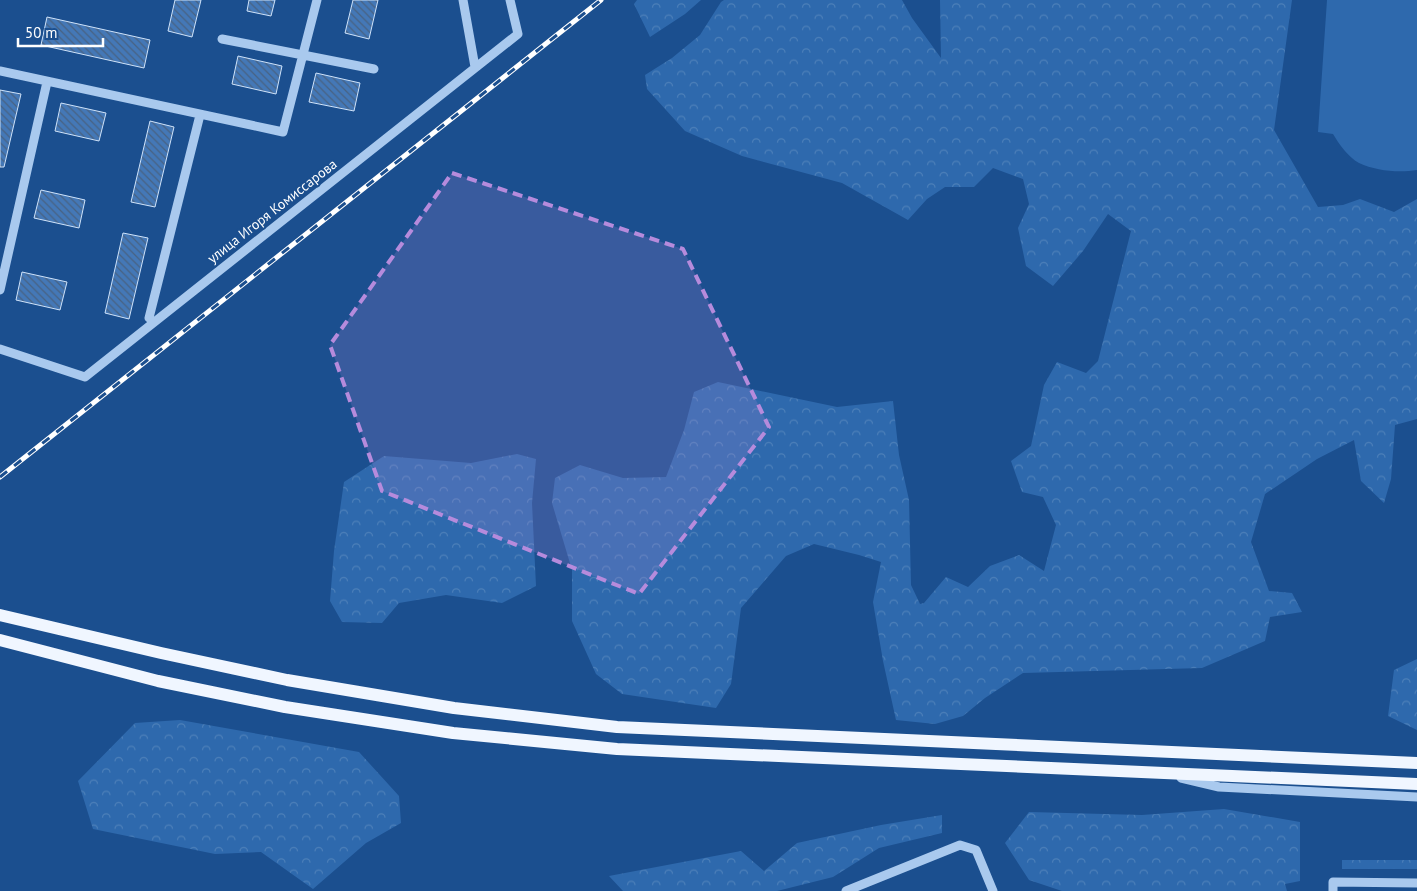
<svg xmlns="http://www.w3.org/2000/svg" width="1417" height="891" viewBox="0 0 1417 891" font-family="'PT Sans',sans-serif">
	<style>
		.green { fill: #2e69ad }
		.forest { fill: url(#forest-crowns) }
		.building { fill: url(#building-back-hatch); stroke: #cfe3fa }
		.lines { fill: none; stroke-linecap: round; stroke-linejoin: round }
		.minor { stroke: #a9c9ee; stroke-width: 9 }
		.major { stroke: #f0f6ff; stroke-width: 12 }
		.rail-casing { stroke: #fff; stroke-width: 5 }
		.rail { stroke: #1b4f8f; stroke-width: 3; stroke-dasharray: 9; stroke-linecap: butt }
		.marked { fill: #b68bdc; fill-opacity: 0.2; stroke: #b68bdc; stroke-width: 4; stroke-dasharray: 10 6; stroke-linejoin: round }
		.labels { text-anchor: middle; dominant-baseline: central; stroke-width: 4; stroke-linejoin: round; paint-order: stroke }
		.street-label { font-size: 14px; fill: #fff; stroke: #1b4f8f }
	</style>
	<defs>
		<pattern id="forest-crowns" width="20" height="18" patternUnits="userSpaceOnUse" patternTransform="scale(1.25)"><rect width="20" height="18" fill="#2e69ad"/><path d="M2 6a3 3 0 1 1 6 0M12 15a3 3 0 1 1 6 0" fill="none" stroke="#4d80b9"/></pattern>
		<pattern id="building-back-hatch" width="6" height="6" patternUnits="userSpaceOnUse" patternTransform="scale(1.25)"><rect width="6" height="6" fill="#4478b7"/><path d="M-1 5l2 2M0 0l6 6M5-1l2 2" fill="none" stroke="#486282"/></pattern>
	</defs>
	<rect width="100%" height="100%" fill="#1b4f8f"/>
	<!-- green -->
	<path class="green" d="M1327,0H1417V170C1399,173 1376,171 1359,163C1348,157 1339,144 1333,134L1318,132Z"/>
	<!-- forest -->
	<path class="forest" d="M637,0H701L685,14L650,37L634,4Z
		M724,0H902L912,18L941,58L940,0H1292L1274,130L1318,207L1343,205L1360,199L1394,212L1417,199V419L1395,425L1391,479L1384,503L1361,481L1354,440L1317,459L1265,494L1251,542L1269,591L1292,593L1302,612L1270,617L1265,641L1202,668L1023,673L985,698L963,716L935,724L896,720L883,661L873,602L881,562L859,555L814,544L786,556L741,608L731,684L716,708L622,694L596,674L572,621V570L552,503L555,478L580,465L623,478L666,477L684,430L694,392L718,382L837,407L893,401L899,455L909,500L911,585L920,604L924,603L946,577L968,587L990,566L1019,555L1044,571L1056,525L1043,497L1022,492L1011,461L1031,446L1044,385L1057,362L1086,373L1098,361L1131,231L1108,214L1083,251L1053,286L1026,266L1018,228L1029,204L1023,179L993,168L974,187H945L927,199L908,220L842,183L742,156L685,131L647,89L645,75L672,58L700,35L721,2Z
		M517,454L536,459L532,503L536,586L502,603L446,595L399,603L382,623L342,622L330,601L334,551L344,482L384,456L471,463Z
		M1417,659V730L1388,716L1394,670Z
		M180,720L359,752L399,796L401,823L366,843L313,889L261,852L215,854L93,829L78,781L135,723Z
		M1224,809L1300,822V881L1285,884L1287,891H1062L1029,880L1005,843L1029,812L1142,815Z
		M942,815V833L879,848L833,877L777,891H623L609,876L741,851L764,871L797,843L881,825Z
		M1342,860H1417V869H1342Z"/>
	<!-- building -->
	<path class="building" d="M175,0H201L192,37L168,31Z
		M249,0H275L271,16L247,11Z
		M353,0H378L369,39L345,33Z
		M47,17L150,40L144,68L41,45Z
		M238,56L282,66L276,94L232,84Z
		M316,73L360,83L354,111L309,102Z
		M0,90L21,94L4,167H0Z
		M61,103L106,113L99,141L55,131Z
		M150,121L174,127L155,207L131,202Z
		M41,190L85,200L79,228L34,218Z
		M123,233L148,238L129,319L105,313Z
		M22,272L67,282L60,310L16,300Z"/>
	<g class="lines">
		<!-- minor -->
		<path class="minor" d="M463,0L475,67
			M222,39L374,69
			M0,71L283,132L317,0
			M0,290L47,82
			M149,318L200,115
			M0,349L85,377L518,34L510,0
			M1181,778L1219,787L1417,797
			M846,891L960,845L976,850L993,891
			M1333,891V882L1417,883"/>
		<!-- major -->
		<path class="major" d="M0,615L161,653L287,680L454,708L617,727L1417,763
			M0,640L158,681L285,707L453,733L617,749L1417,784"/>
		<defs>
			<path id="rail" d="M0,477L601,0"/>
		</defs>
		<!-- rail casing -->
		<use href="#rail" class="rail-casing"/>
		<!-- rail -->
		<use href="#rail" class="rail"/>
	</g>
	<!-- marked area -->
	<path class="marked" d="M452,173L683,249L769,427L639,594L382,491L330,345Z"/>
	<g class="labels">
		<!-- street labels -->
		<g class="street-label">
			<text transform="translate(272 211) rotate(-38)">улица Игоря Комиссарова</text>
		</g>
	</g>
	<!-- scale -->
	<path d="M18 38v8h85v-8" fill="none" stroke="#ffffff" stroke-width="2.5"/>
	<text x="25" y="38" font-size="15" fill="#ffffff" stroke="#1b4f8f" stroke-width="4" paint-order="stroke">50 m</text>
</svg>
